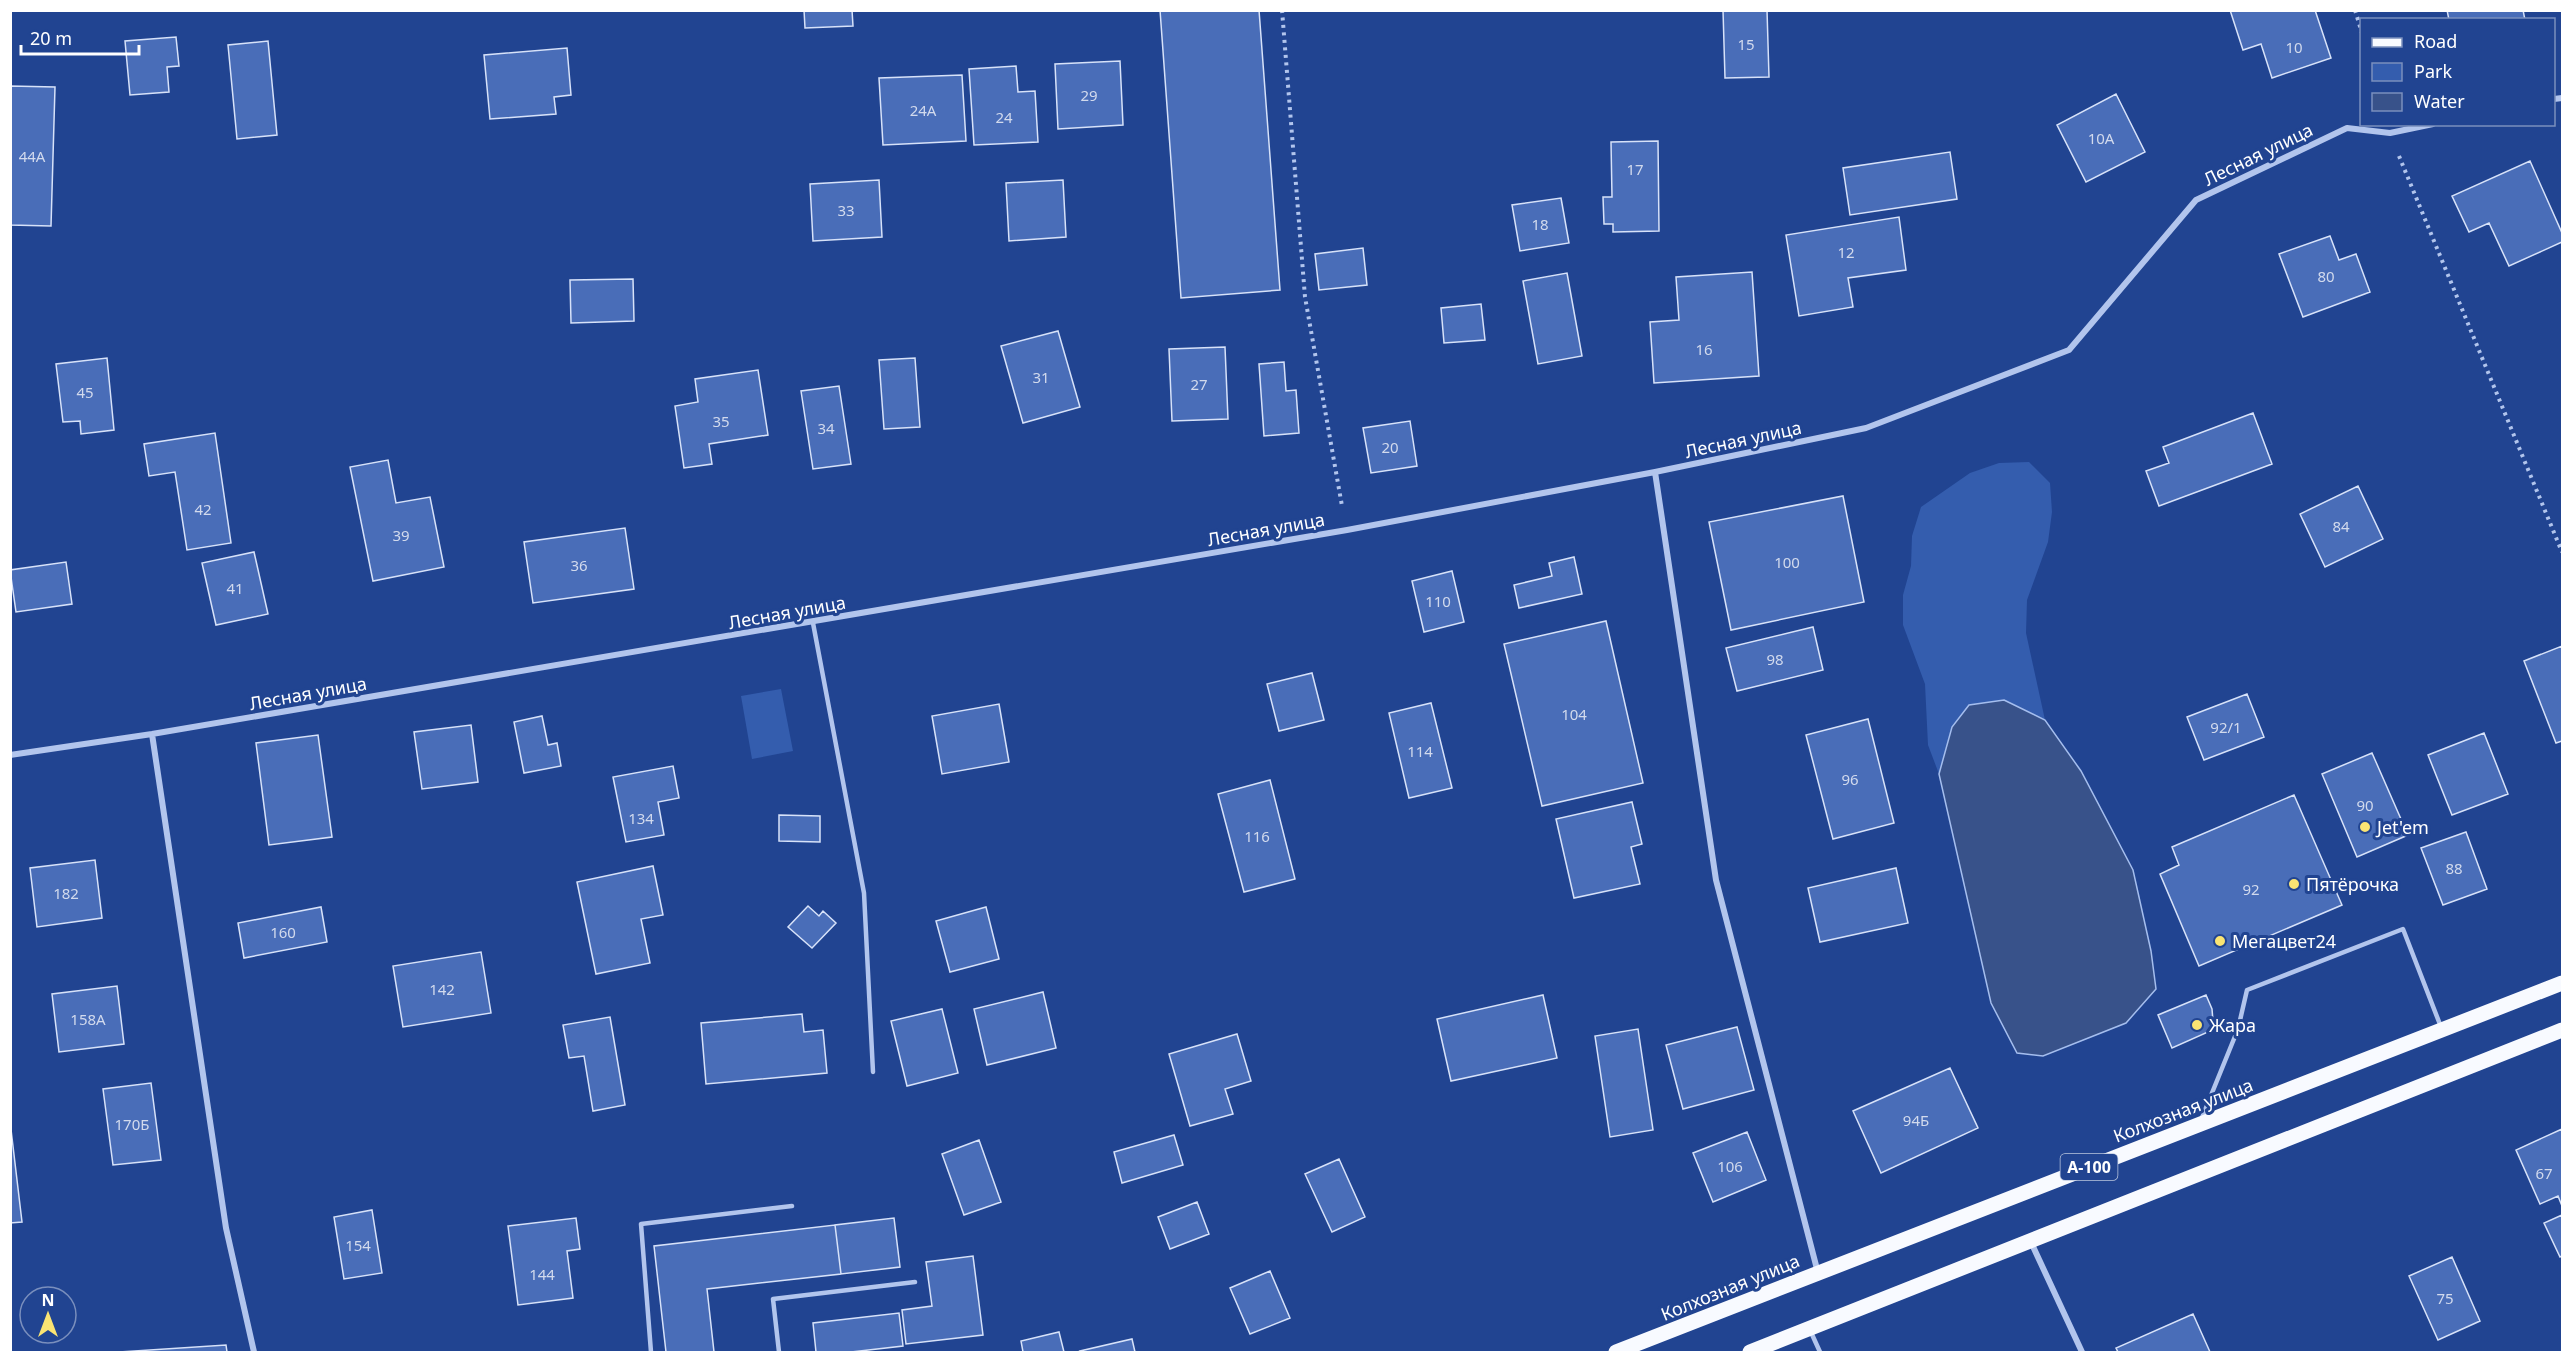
<svg xmlns="http://www.w3.org/2000/svg" width="2573" height="1363" viewBox="0 0 2573 1363" font-family="'Noto Sans',sans-serif">
	<style>
		.green { fill: #345dae }
		.water { fill: #38528a; stroke: #a5beee; stroke-width: 1.5 }
		.building { fill: #496db8; stroke: #d7e2f9; stroke-width: 1.5 }
		.lines { fill: none; stroke-linecap: round; stroke-linejoin: round }
		.path { stroke: #b2c5ed; stroke-width: 4; stroke-dasharray: 3 4.5; stroke-linecap: butt }
		.lane { stroke: #b2c5ed; stroke-width: 4.5 }
		.street { stroke: #b2c5ed; stroke-width: 6 }
		.primary { stroke: #f8faff; stroke-width: 15 }
		.poi-dot { fill: #fae473; stroke: #214491; stroke-width: 2 }
		.labels { text-anchor: middle; dominant-baseline: central; stroke-width: 6; stroke-linejoin: round; paint-order: stroke }
		.number-label { font-size: 15px; fill: #d2daed }
		.shield { fill: #214491; stroke: #bcc7de; stroke-width: 1.5 }
		.shield-label { font-size: 16px; font-weight: bold; fill: #fff }
		.street-label { font-size: 18px; fill: #fff; stroke: #214491 }
		.poi-label { font-size: 18px; fill: #fff; stroke: #214491; text-anchor: start }
	</style>
	<rect width="100%" height="100%" fill="#214491"/>
	<!-- green -->
	<path class="green" d="M2029,462L2050,483L2052,512L2048,542L2027,600L2026,633L2045,720L2004,700L1952,727L1939,774L1928,745L1925,684L1903,625V595L1911,566L1912,536L1921,507L1970,473L1999,463Z
		M781,689L793,751L752,759L741,696Z"/>
	<!-- water -->
	<path class="water" d="M2004,700L2045,720L2081,771L2133,870L2151,951L2156,989L2126,1023L2043,1056L2017,1053L1991,1003L1939,774L1952,727L1969,705Z"/>
	<!-- building -->
	<path class="building" d="M804,10H852L853,26L805,28Z
		M1160,10H1259L1280,290L1181,298Z
		M1723,10H1767L1769,77L1725,78Z
		M2230,10H2315L2331,58L2272,78L2261,44L2243,50Z
		M2447,10H2523L2525,20H2449Z
		M176,37L179,66L167,67L169,92L130,95L125,41Z
		M268,41L277,135L237,139L228,45Z
		M567,48L571,95L554,97L556,114L490,119L484,55Z
		M1120,61L1123,125L1058,129L1055,64Z
		M1016,66L1018,92L1035,91L1038,142L974,145L969,69Z
		M962,75L966,141L883,145L879,78Z
		M10,86L55,87L51,226L10,225Z
		M2116,94L2145,152L2086,182L2057,125Z
		M1658,141L1659,231L1613,232V224H1604L1603,197H1612L1611,142Z
		M1950,152L1957,199L1850,215L1843,168Z
		M2530,161L2562,233V242L2509,266L2489,223L2469,232L2452,196Z
		M879,180L882,237L813,241L810,184Z
		M1063,180L1066,237L1009,241L1006,183Z
		M1561,198L1569,243L1520,251L1512,205Z
		M1899,217L1906,270L1848,278L1853,307L1799,316L1786,235Z
		M2330,236L2339,260L2356,254L2370,292L2303,317L2279,254Z
		M1363,248L1367,285L1319,290L1315,254Z
		M1752,272L1759,376L1654,383L1650,322L1679,320L1676,277Z
		M1567,273L1582,356L1538,364L1523,281Z
		M633,279L634,321L571,323L570,280Z
		M1481,304L1485,340L1444,343L1441,308Z
		M1058,331L1080,407L1023,423L1001,346Z
		M1225,347L1228,419L1172,421L1169,349Z
		M107,358L114,430L81,434L80,421L63,422L56,364Z
		M915,358L920,427L884,429L879,360Z
		M1284,362L1286,391L1296,390L1299,433L1264,436L1259,364Z
		M758,370L768,435L709,444L712,464L684,468L675,406L698,402L695,379Z
		M839,386L851,464L813,469L801,391Z
		M2253,413L2272,464L2159,506L2146,471L2169,463L2163,447Z
		M1410,421L1417,466L1371,473L1363,428Z
		M215,433L231,543L187,550L175,472L149,476L144,444Z
		M388,460L396,503L430,497L444,567L373,581L350,467Z
		M2358,486L2383,539L2325,567L2300,514Z
		M1843,496L1864,602L1731,630L1709,522Z
		M625,528L634,589L533,603L524,542Z
		M254,552L268,614L216,625L202,563Z
		M1574,557L1582,594L1519,608L1514,585L1552,576L1549,563Z
		M66,562L72,604L16,612L10,570Z
		M1452,571L1464,622L1424,632L1412,581Z
		M1606,621L1643,783L1542,806L1504,644Z
		M1813,627L1823,670L1737,691L1726,648Z
		M2562,646V741L2556,743L2524,661Z
		M1312,673L1324,720L1279,731L1267,684Z
		M2247,694L2264,737L2204,760L2187,717Z
		M1431,703L1452,788L1409,798L1389,713Z
		M999,704L1009,762L942,774L932,716Z
		M542,716L548,745L557,743L561,766L524,773L514,722Z
		M1868,719L1894,823L1833,839L1806,735Z
		M471,725L478,782L422,789L414,732Z
		M2484,733L2508,794L2452,815L2428,755Z
		M318,735L332,837L269,845L256,743Z
		M2372,753L2408,835L2357,857L2322,774Z
		M673,766L679,798L658,802L664,835L626,842L613,777Z
		M1270,780L1295,879L1244,892L1218,794Z
		M2294,795L2342,905L2199,966L2160,874L2179,865L2172,847Z
		M1632,802L1642,844L1631,847L1640,884L1574,898L1556,819Z
		M779,815L820,816V842L779,841Z
		M2466,832L2487,889L2443,905L2421,848Z
		M95,860L102,918L37,927L30,868Z
		M653,866L663,915L641,919L650,963L596,974L577,882Z
		M1896,868L1908,923L1820,942L1808,888Z
		M808,906L819,916L823,911L836,923L812,948L788,927Z
		M321,907L327,942L244,958L238,923Z
		M986,907L999,959L950,972L936,921Z
		M481,952L491,1013L403,1027L393,966Z
		M117,986L124,1044L59,1052L52,994Z
		M1043,992L1056,1048L987,1065L974,1009Z
		M1543,995L1557,1058L1451,1081L1437,1019Z
		M2206,995L2212,1009L2213,1021L2208,1032L2172,1048L2158,1015Z
		M942,1009L958,1073L907,1086L891,1021Z
		M802,1014L804,1032L823,1030L827,1073L706,1084L701,1023Z
		M610,1017L625,1105L593,1111L584,1056L569,1058L563,1025Z
		M1737,1027L1754,1090L1683,1109L1666,1045Z
		M1638,1029L1653,1130L1610,1137L1595,1036Z
		M1237,1034L1251,1081L1225,1089L1233,1114L1190,1126L1169,1054Z
		M1950,1068L1978,1128L1881,1173L1853,1111Z
		M151,1083L161,1160L113,1165L103,1089Z
		M10,1121L22,1222L10,1223Z
		M2562,1129V1206L2558,1196L2540,1204L2516,1150Z
		M1747,1132L1766,1180L1713,1202L1693,1153Z
		M1174,1135L1183,1165L1122,1183L1114,1152Z
		M979,1140L1001,1202L964,1215L942,1154Z
		M1339,1159L1365,1217L1332,1232L1305,1174Z
		M1197,1202L1209,1234L1170,1249L1158,1217Z
		M372,1210L382,1273L344,1279L334,1217Z
		M2562,1215V1256L2560,1257L2544,1223Z
		M576,1218L580,1249L567,1251L573,1298L518,1305L508,1226Z
		M894,1218L900,1267L841,1274L835,1225Z
		M835,1225L841,1274L707,1289L714,1352H666L654,1246Z
		M973,1256L983,1335L906,1344L902,1310L932,1306L926,1262Z
		M2452,1257L2480,1321L2438,1340L2409,1276Z
		M1270,1271L1290,1318L1250,1334L1230,1288Z
		M899,1313L903,1346L851,1352H816L813,1323Z
		M2193,1314L2210,1352H2118L2116,1348Z
		M1059,1332L1064,1352H1023L1021,1341Z
		M1132,1339L1135,1352H1081L1080,1351Z
		M226,1345L227,1352H119Z"/>
	<g class="lines">
		<!-- path -->
		<path class="path" d="M1282,10L1305,297L1342,506
			M2355,10L2362,33
			M2399,156L2562,552"/>
		<!-- lane -->
		<path class="lane" d="M813,623L864,893L873,1072
			M2201,1120L2238,1029L2247,990L2403,929L2441,1027
			M1810,1330L1820,1352
			M651,1352L641,1224L792,1206
			M779,1352L773,1299L915,1282"/>
		<!-- street -->
		<path class="street" d="M2554,99L2562,98
			M1655,472L1716,880L1818,1273
			M152,734L226,1228L254,1352
			M10,755L152,734L1347,530L1655,472L1866,428L2069,350L2196,200L2347,128L2390,133L2433,124
			M2030,1240L2082,1352"/>
		<!-- primary -->
		<path class="primary" d="M1616,1352L2562,983
			M1750,1352L2562,1030"/>
	</g>
	<!-- markers -->
	<g class="poi-dot">
		<circle cx="2365" cy="827" r="6"/>
		<circle cx="2294" cy="884" r="6"/>
		<circle cx="2220" cy="941" r="6"/>
		<circle cx="2197" cy="1025" r="6"/>
	</g>
	<g class="labels">
		<!-- number labels -->
		<g class="number-label">
			<text x="1746" y="44">15</text>
			<text x="2294" y="47">10</text>
			<text x="1089" y="95">29</text>
			<text x="923" y="110">24А</text>
			<text x="1004" y="117">24</text>
			<text x="2101" y="138">10А</text>
			<text x="32" y="156">44А</text>
			<text x="1635" y="169">17</text>
			<text x="846" y="210">33</text>
			<text x="1540" y="224">18</text>
			<text x="1846" y="252">12</text>
			<text x="2326" y="276">80</text>
			<text x="1704" y="349">16</text>
			<text x="1041" y="377">31</text>
			<text x="1199" y="384">27</text>
			<text x="85" y="392">45</text>
			<text x="721" y="421">35</text>
			<text x="826" y="428">34</text>
			<text x="1390" y="447">20</text>
			<text x="203" y="509">42</text>
			<text x="2341" y="526">84</text>
			<text x="401" y="535">39</text>
			<text x="1787" y="562">100</text>
			<text x="579" y="565">36</text>
			<text x="235" y="588">41</text>
			<text x="1438" y="601">110</text>
			<text x="1775" y="659">98</text>
			<text x="1574" y="714">104</text>
			<text x="2226" y="727">92/1</text>
			<text x="1420" y="751">114</text>
			<text x="1850" y="779">96</text>
			<text x="2365" y="805">90</text>
			<text x="641" y="818">134</text>
			<text x="1257" y="836">116</text>
			<text x="2454" y="868">88</text>
			<text x="2251" y="889">92</text>
			<text x="66" y="893">182</text>
			<text x="283" y="932">160</text>
			<text x="442" y="989">142</text>
			<text x="88" y="1019">158А</text>
			<text x="1916" y="1120">94Б</text>
			<text x="132" y="1124">170Б</text>
			<text x="1730" y="1166">106</text>
			<text x="2544" y="1173">67</text>
			<text x="358" y="1245">154</text>
			<text x="542" y="1274">144</text>
			<text x="2445" y="1298">75</text>
		</g>
		<!-- shield labels -->
		<rect class="shield" x="2060.5" y="1154" width="57" height="26" rx="4.5"/>
		<g class="shield-label">
			<text x="2089" y="1167">А-100</text>
		</g>
		<!-- street labels -->
		<g class="street-label">
			<text transform="translate(2258 154) rotate(-26)">Лесная улица</text>
			<text transform="translate(1743 439) rotate(-12)">Лесная улица</text>
			<text transform="translate(1266 529) rotate(-10)">Лесная улица</text>
			<text transform="translate(787 612) rotate(-10)">Лесная улица</text>
			<text transform="translate(308 693) rotate(-10)">Лесная улица</text>
			<text transform="translate(2183 1110) rotate(-21)">Колхозная улица</text>
			<text transform="translate(1730 1287) rotate(-22)">Колхозная улица</text>
		</g>
		<!-- poi labels -->
		<g class="poi-label">
			<text x="2377" y="827">Jet'em</text>
			<text x="2306" y="884">Пятёрочка</text>
			<text x="2232" y="941">Мегацвет24</text>
			<text x="2209" y="1025">Жара</text>
		</g>
	</g>
	<!-- border -->
	<rect width="2573" height="1363" fill="none" stroke="#ffffff" stroke-width="24"/>
	<!-- legend -->
	<rect x="2360" y="18" width="195" height="108" fill="#214491" stroke="#7a8fbd" stroke-width="1.5"/>
	<rect x="2372" y="38" width="30" height="9" fill="#f8faff" stroke="#7a8fbd" stroke-width="1.5"/>
	<text x="2414" y="48" font-size="18" fill="#ffffff">Road</text>
	<rect x="2372" y="63" width="30" height="18" fill="#345dae" stroke="#7a8fbd" stroke-width="1.5"/>
	<text x="2414" y="78" font-size="18" fill="#ffffff">Park</text>
	<rect x="2372" y="93" width="30" height="18" fill="#38528a" stroke="#7a8fbd" stroke-width="1.5"/>
	<text x="2414" y="108" font-size="18" fill="#ffffff">Water</text>
	<!-- north arrow -->
	<g transform="translate(48 1315)"><circle r="28" fill="#214491" stroke="#7a8fbd" stroke-width="1.5"/>
	<path d="M0-4.5L10 22L0 15L-10 22Z" fill="#fae473"/>
	<text y="-9" font-size="16" font-weight="bold" text-anchor="middle" fill="#ffffff">N</text>
	</g>
	<!-- scale -->
	<path d="M21 45v9h118v-9" fill="none" stroke="#ffffff" stroke-width="3"/>
	<text x="30" y="45" font-size="18" fill="#ffffff" stroke="#214491" stroke-width="4.5" paint-order="stroke">20 m</text>
</svg>
